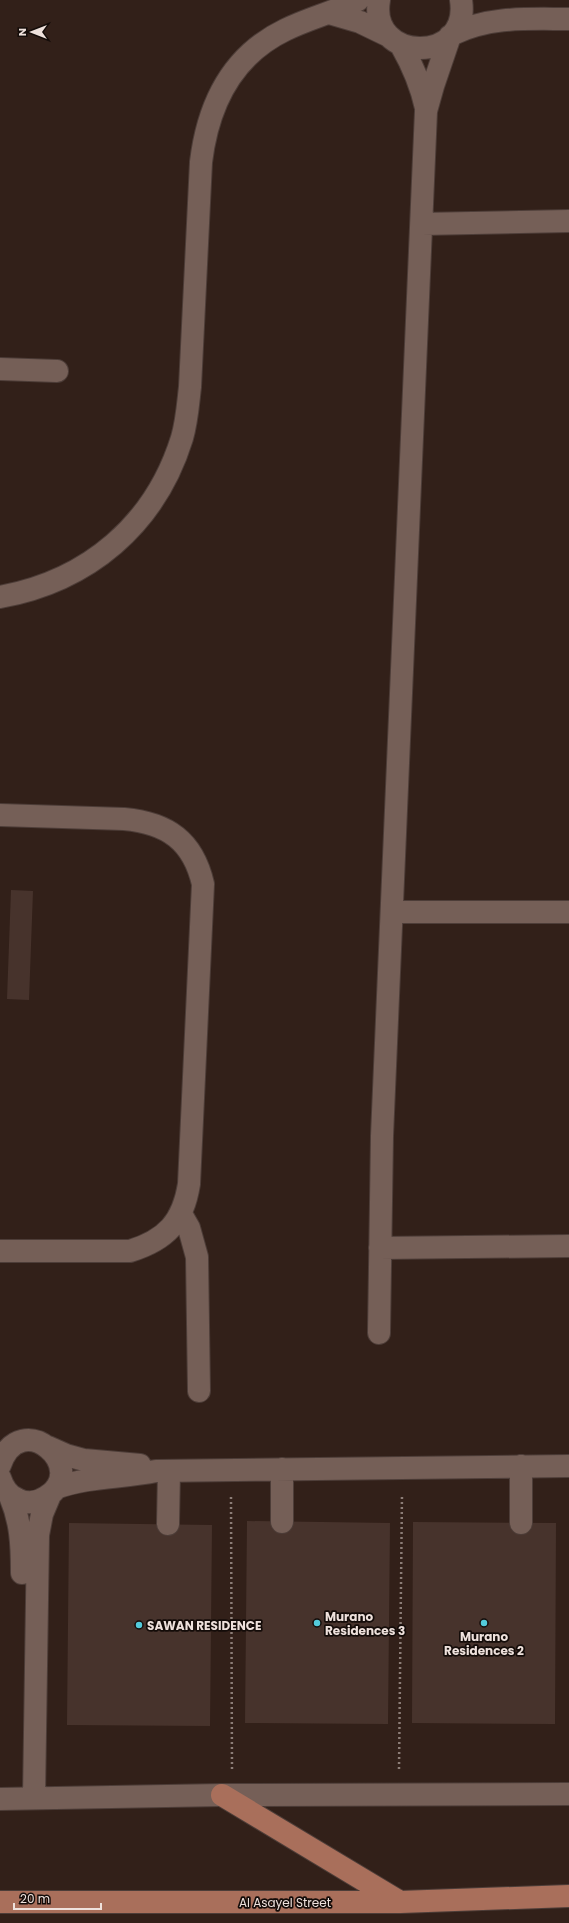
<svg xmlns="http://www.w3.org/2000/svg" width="569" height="1923" viewBox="0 0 569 1923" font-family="Poppins,sans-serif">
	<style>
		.building { fill: #47332c }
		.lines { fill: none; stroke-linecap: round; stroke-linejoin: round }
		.minor-casing { stroke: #4d3d38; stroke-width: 24 }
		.major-casing { stroke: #4d3d38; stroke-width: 24 }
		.path { stroke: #8c7d77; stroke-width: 2.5; stroke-dasharray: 2 3; stroke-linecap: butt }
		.minor { stroke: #755f57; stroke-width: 22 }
		.major { stroke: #a96f5b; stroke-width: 22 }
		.poi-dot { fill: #53cbdb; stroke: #140c09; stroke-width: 1.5 }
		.labels { text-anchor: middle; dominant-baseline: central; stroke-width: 3.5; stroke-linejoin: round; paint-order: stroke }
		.poi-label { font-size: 12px; font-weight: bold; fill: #eee1dc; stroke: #140c09; text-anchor: start }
		.street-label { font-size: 12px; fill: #eee1dc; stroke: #140c09 }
	</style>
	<rect width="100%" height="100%" fill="#322019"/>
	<!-- building -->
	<path class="building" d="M11,890L33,891L29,1000L7,999Z
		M247,1521L390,1523L388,1724L245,1723Z
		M413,1522L556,1523L555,1724L412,1723Z
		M69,1523L212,1525L210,1726L67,1725Z"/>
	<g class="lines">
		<defs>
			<path id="minor" d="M379,0C368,63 471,65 461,0
				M329,13L360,22L389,36
				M453,34C491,16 528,19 569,19
				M401,45C413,66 421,85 426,108
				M422,224L569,221
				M0,369L57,371
				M0,597C88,581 155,525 182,438C187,421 188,404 190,387L201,162C208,105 231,56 285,30C309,18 335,12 358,0
				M0,815L124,819C168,823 193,841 203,884L189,1184C183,1222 166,1240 130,1251H0
				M392,912H569
				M181,1214L189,1228L197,1257L199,1391
				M380,1248L569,1246
				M379,1333L382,1136L426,111L433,86L450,36
				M48,1447L66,1455L84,1460L140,1465
				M0,1465C21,1405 92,1469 46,1497C37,1503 26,1504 17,1499C7,1495 3,1487 0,1478
				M521,1466V1523
				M282,1469V1522
				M56,1488C88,1476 123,1478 156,1471L569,1466
				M9,1494C21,1520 22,1545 22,1573
				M168,1524L169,1471
				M34,1798L38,1535L42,1514L50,1495
				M0,1799L222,1795L569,1794"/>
			<path id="major" d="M222,1795L400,1902
				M0,1902H400L569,1896"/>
		</defs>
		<!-- minor casing -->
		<use href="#minor" class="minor-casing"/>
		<!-- major casing -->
		<use href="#major" class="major-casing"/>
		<!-- path -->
		<path class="path" d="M231,1497L232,1770
			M399,1769L402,1494"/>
		<!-- minor -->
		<use href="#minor" class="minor"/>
		<!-- major -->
		<use href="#major" class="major"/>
	</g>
	<!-- markers -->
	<g class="poi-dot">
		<circle cx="317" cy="1623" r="4"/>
		<circle cx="484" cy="1623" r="4"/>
		<circle cx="139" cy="1625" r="4"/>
	</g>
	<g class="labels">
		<!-- poi labels -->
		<g class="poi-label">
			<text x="325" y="1616">Murano<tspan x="325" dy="14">Residences 3</tspan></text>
			<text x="147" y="1625">SAWAN RESIDENCE</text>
			<text x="484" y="1636" text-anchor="middle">Murano<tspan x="484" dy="14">Residences 2</tspan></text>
		</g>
		<!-- street labels -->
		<g class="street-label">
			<text x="285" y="1902">Al Asayel Street</text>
		</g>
	</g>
	<!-- north arrow -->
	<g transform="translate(32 32) rotate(270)" stroke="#140c09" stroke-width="3" paint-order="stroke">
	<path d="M0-3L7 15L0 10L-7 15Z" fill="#eee1dc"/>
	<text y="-6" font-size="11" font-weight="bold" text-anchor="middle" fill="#eee1dc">N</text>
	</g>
	<!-- scale -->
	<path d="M14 1903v6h87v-6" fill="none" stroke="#eee1dc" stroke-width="2"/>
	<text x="20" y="1903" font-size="12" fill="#eee1dc" stroke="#140c09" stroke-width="3" paint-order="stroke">20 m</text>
</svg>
